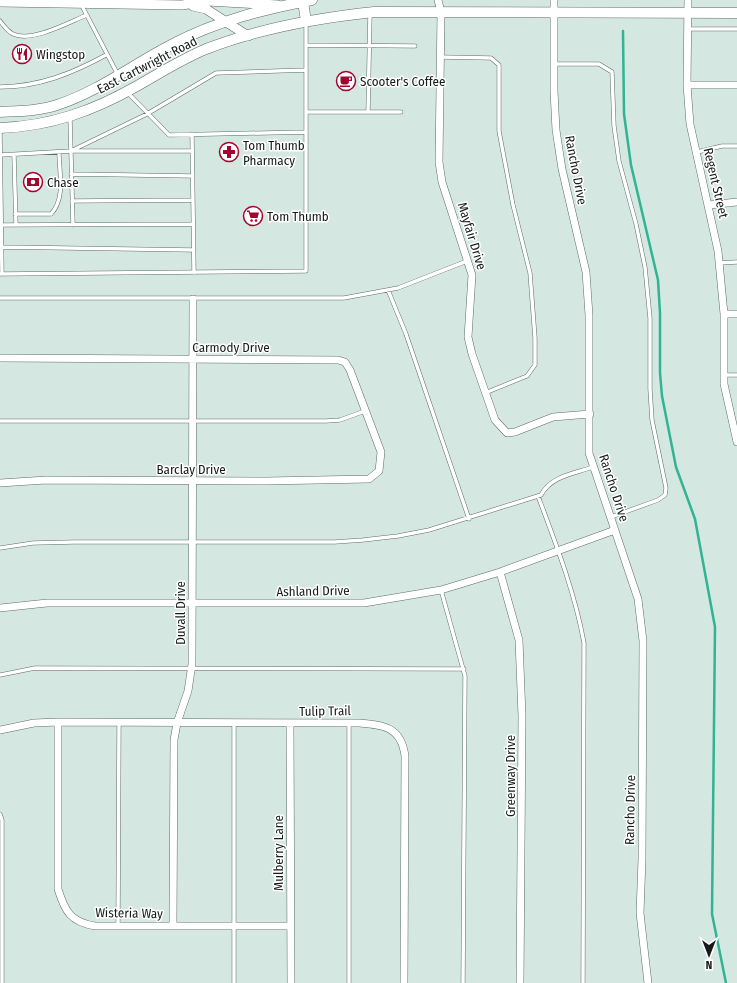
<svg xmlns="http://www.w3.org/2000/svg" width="737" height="983" viewBox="0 0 737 983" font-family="'Fira Sans Condensed',sans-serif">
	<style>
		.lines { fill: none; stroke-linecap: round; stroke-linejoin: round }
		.stream { stroke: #30b491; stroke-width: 2.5 }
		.service-casing { stroke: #5c6c66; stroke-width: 4.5 }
		.minor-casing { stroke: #5c6c66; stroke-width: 8 }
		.tertiary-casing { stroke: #5c6c66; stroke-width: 10 }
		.secondary-casing { stroke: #5c6c66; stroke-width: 11 }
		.service { stroke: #fff; stroke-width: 3.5 }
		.minor { stroke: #fff; stroke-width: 7 }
		.tertiary { stroke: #fff; stroke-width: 9 }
		.secondary { stroke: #fff; stroke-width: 10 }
		.labels { text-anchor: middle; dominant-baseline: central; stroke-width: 3; stroke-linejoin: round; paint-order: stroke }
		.poi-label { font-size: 13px; fill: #151b19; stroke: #fff; text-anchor: start }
		.street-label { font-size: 13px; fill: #151b19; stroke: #fff }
	</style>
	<rect width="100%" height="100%" fill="#d4e7e0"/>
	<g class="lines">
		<!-- stream -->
		<path class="stream" d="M623,31L624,114L631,165L658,280L660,313V373L662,396L676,467L695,519L715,627L712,914L726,983"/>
		<defs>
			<path id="service" d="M81,4L118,75
				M0,21C4,26 7,31 13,34C32,43 69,22 87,15
				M688,29H737
				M306,45L415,46
				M440,57L491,58L499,65V131L513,205L530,273L535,338V365L527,376L485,393
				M554,64H599L612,72L614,126L619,161L636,224L645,267L650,318V389L652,420L666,488L665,495L658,500L611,517
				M0,87C39,87 73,73 106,55
				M127,92L169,135L306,132
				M306,112H401
				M368,112L370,13
				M70,118L73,225
				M0,131L2,274
				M192,134L194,273
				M72,151H192
				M697,152L722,146H737
				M0,155L71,151L147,114L216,73L306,70
				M14,155L16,225
				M71,174L193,176
				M72,201L193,200
				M15,214H51C66,198 59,172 59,152
				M0,225L193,224
				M2,247L193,250
				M719,263L737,262
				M0,274L306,271V22
				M388,290L406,334L469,519
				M0,298H344L398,288L467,261
				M724,375H737
				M0,421H326L340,420L365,411
				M538,496C556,544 575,593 584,643L583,983
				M0,548L33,543L74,542H335L363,540L398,536L429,530L541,495C551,476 573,474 593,467
				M441,590L465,676L463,983
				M0,675L35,668L464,669
				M349,723V983
				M0,814L2,820V983
				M118,926L119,723
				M234,983V723"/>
			<path id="minor" d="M438,0L441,12L439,162L442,182L472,275L468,337L472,354L495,420L507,433L515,432L553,417L590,414
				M554,0V91L556,130L562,169L586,272L589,315V453L638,599L643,641L642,859L640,913L648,983
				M688,0L687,85L690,124L718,251L724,314V384L737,442
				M687,85H737
				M709,205L737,202
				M724,314H737
				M0,358L338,360L345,362L350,370L381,452L379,471L369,479L266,481L46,480L0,483
				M500,572L519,640L522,716L520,983
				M0,608L47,603H364L441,590L500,572L615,530
				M58,722V889C65,912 71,922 95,926H290
				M290,724L291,983
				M0,730L34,723L58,722L358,723C383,725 401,726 405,756L404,983
				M173,926L174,740L177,723L188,691L192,664L193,299"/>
			<path id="tertiary" d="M0,2L182,5L207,1L278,5
				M193,6L206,9L248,36"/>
			<path id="secondary" d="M303,2L306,21
				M0,112C19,111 39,111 57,105C99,91 134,64 173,44C216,21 265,9 312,0
				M0,128C51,126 93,111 137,86C160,73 182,59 206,49C260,28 317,18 374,12L737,13"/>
		</defs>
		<!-- service casing -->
		<use href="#service" class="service-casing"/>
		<!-- minor casing -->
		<use href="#minor" class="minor-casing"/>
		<!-- tertiary casing -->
		<use href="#tertiary" class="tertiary-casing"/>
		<!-- secondary casing -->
		<use href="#secondary" class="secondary-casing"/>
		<!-- service -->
		<use href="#service" class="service"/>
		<!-- minor -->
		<use href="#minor" class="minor"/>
		<!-- tertiary -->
		<use href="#tertiary" class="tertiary"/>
		<!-- secondary -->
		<use href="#secondary" class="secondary"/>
	</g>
	<!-- icons -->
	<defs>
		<symbol id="restaurant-ring" viewBox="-11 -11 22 22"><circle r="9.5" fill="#fff" stroke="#a3052f" stroke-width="1.5"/><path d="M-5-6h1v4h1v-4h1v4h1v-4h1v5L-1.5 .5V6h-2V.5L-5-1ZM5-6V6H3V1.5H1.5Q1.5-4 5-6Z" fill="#a3052f"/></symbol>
		<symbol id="cafe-ring" viewBox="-11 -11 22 22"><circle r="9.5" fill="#fff" stroke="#a3052f" stroke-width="1.5"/><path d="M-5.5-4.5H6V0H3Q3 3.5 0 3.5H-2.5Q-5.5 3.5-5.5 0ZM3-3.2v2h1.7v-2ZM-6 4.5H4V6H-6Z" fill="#a3052f"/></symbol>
		<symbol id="pharmacy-ring" viewBox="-11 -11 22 22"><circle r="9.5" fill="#fff" stroke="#a3052f" stroke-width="1.5"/><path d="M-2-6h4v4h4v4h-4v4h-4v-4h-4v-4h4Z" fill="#a3052f"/></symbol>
		<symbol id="bank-ring" viewBox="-11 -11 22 22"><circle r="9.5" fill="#fff" stroke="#a3052f" stroke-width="1.5"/><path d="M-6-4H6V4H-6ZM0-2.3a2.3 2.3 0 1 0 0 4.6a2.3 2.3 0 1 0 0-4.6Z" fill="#a3052f"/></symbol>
		<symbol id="supermarket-ring" viewBox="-11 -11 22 22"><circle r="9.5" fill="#fff" stroke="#a3052f" stroke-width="1.5"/><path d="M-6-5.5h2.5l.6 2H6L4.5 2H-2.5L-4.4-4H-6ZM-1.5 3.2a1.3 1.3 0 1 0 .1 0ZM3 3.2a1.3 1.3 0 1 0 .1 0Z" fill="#a3052f"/></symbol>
	</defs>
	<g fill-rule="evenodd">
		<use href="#restaurant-ring" x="11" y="43" width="22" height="22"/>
		<use href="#cafe-ring" x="335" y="70" width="22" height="22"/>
		<use href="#pharmacy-ring" x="218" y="141" width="22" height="22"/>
		<use href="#bank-ring" x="22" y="171" width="22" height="22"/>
		<use href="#supermarket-ring" x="242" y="205" width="22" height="22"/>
	</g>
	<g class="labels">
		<!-- poi labels -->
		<g class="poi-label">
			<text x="36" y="54">Wingstop</text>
			<text x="360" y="81">Scooter's Coffee</text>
			<text x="243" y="145">Tom Thumb<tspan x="243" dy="15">Pharmacy</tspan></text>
			<text x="47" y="182">Chase</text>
			<text x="267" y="216">Tom Thumb</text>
		</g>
		<!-- street labels -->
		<g class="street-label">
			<text transform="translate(147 65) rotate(-27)">East Cartwright Road</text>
			<text transform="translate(576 170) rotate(79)">Rancho Drive</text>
			<text transform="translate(716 183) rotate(77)">Regent Street</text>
			<text transform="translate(472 236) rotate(73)">Mayfair Drive</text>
			<text x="231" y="347">Carmody Drive</text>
			<text x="191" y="469">Barclay Drive</text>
			<text transform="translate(614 488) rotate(72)">Rancho Drive</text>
			<text transform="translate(313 591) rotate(-1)">Ashland Drive</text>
			<text transform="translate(180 613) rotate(-90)">Duvall Drive</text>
			<text transform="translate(325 711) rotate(-1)">Tulip Trail</text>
			<text transform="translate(510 776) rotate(-90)">Greenway Drive</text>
			<text transform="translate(630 810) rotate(-89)">Rancho Drive</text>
			<text transform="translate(278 853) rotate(-90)">Mulberry Lane</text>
			<text transform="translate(129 913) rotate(1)">Wisteria Way</text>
		</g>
	</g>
	<!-- north arrow -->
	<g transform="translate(709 955) rotate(180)" stroke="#ffffff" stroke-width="3" paint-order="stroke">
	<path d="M0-3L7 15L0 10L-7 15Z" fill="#151b19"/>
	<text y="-6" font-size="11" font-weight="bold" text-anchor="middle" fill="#151b19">N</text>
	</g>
</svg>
